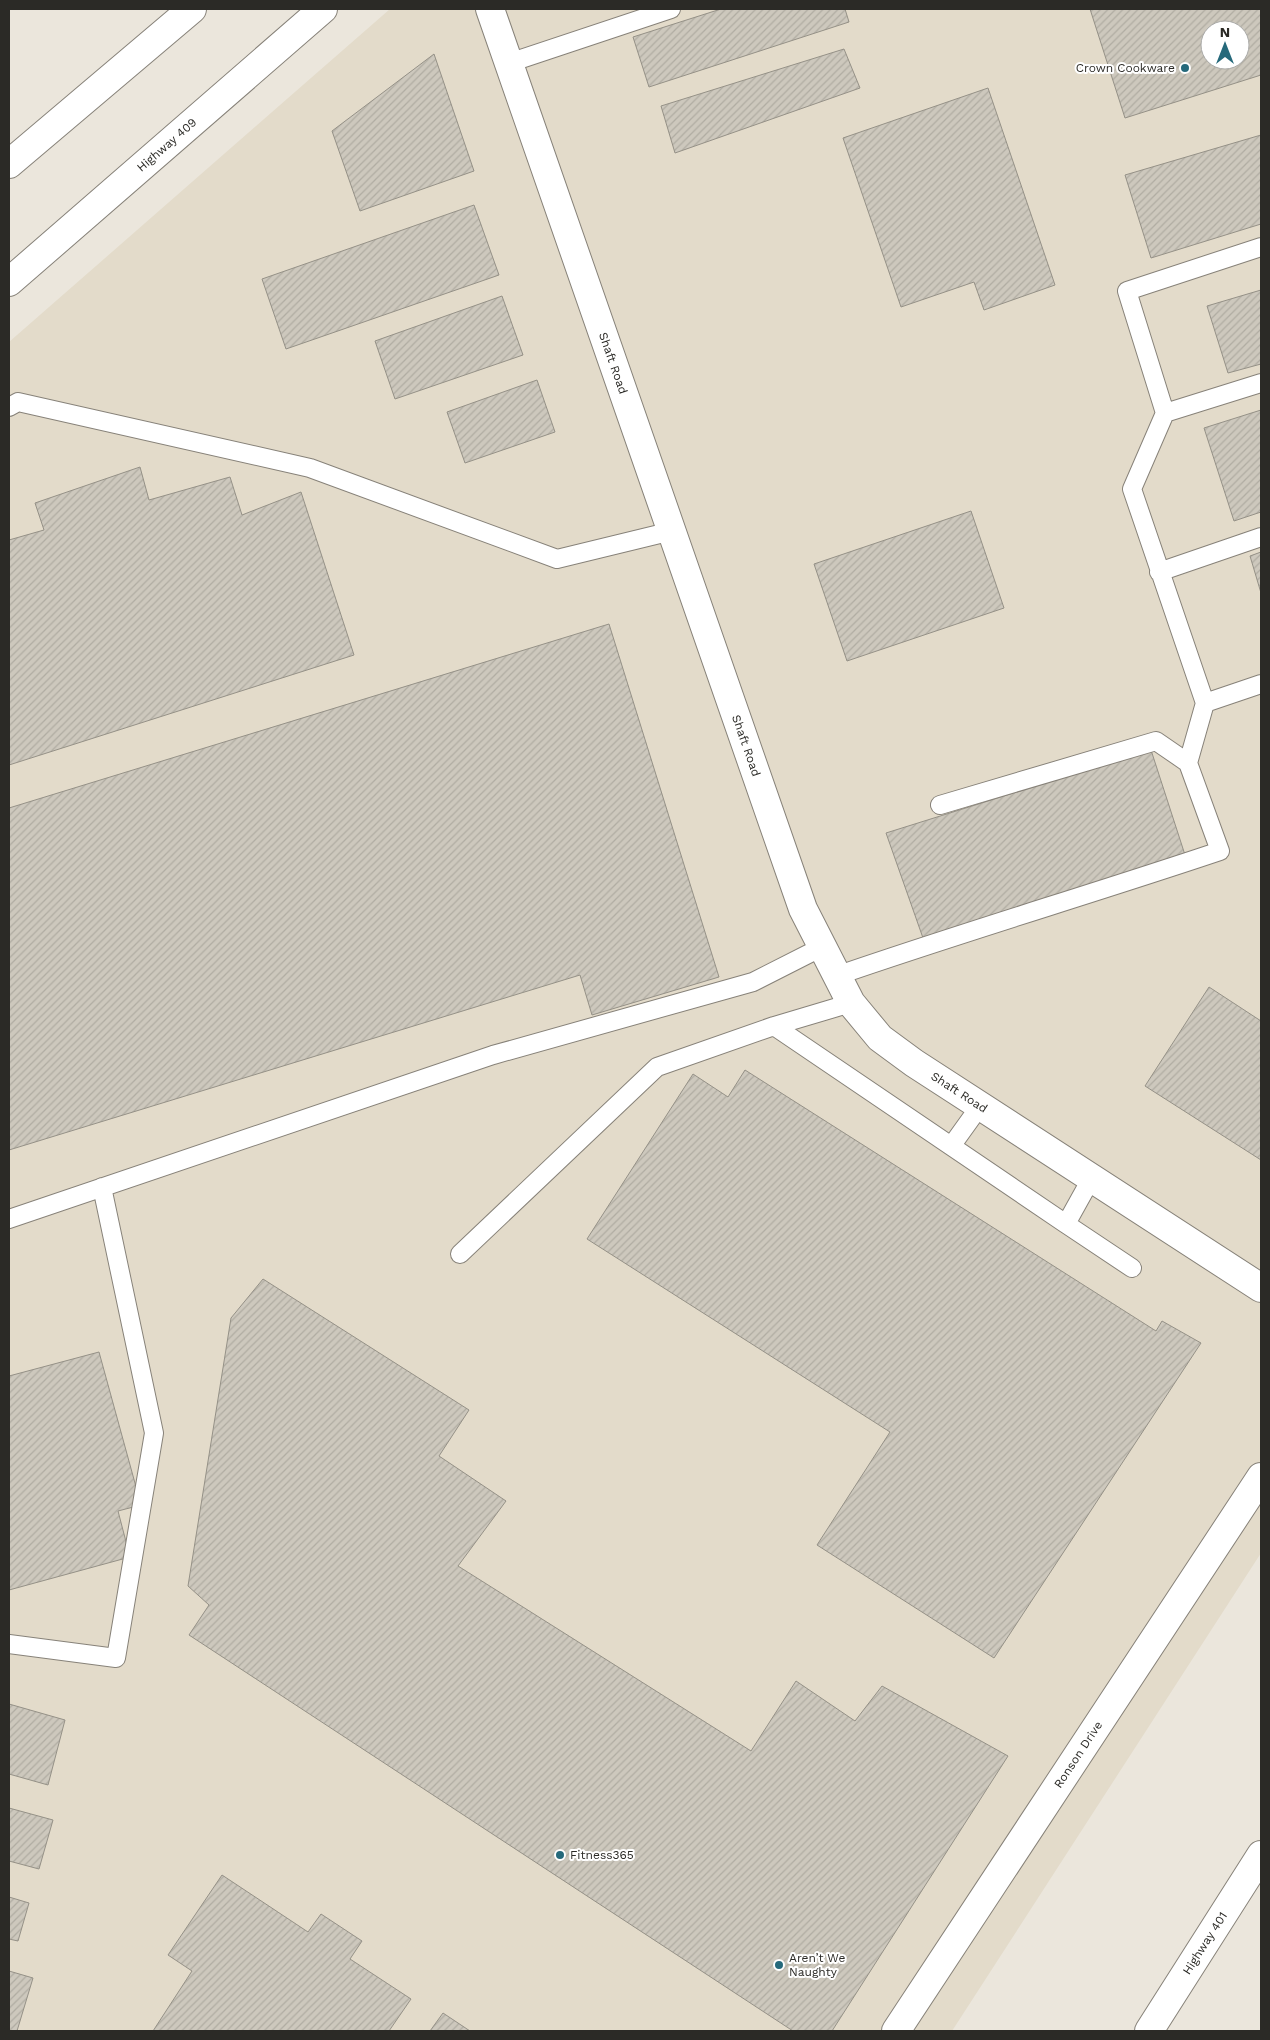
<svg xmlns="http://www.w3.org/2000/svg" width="1270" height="2040" viewBox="0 0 1270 2040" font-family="'Work Sans',sans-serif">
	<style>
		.built { fill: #e3dbca; fill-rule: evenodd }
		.building { fill: url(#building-hatch); stroke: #959187; fill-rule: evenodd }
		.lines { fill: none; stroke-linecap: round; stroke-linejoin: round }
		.service-casing { stroke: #878279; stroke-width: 20 }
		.minor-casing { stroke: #878279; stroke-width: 30 }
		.motorway-casing { stroke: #878279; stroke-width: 30 }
		.service { stroke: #fff; stroke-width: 18 }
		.minor { stroke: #fff; stroke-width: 28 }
		.motorway { stroke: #fff; stroke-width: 28 }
		.poi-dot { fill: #25697b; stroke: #fff; stroke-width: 2 }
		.labels { text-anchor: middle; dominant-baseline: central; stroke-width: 4; stroke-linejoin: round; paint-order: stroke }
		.poi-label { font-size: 12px; fill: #2b2a26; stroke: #fff; text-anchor: start }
		.street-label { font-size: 12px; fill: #2b2a26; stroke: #fff }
	</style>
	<defs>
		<pattern id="building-hatch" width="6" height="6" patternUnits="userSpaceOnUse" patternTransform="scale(1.25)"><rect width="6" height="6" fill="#cdc8bd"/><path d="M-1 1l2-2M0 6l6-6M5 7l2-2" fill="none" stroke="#b0aca2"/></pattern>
	</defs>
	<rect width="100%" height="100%" fill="#ebe6dc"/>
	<!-- built -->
	<path class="built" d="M390,9H1261V1553L952,2031H9V342ZM1210,30H1240V60H1210Z"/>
	<!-- building -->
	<path class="building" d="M721,9H845L849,22L649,87L633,37Z
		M1090,9H1261V75L1125,118ZM1210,30H1240V60H1210Z
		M844,49L860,88L675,153L661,106Z
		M434,54L474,171L360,211L332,131Z
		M988,88L1055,285L984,310L974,282L901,307L843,138Z
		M1261,135V224L1151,258L1125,175Z
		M474,205L499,275L286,349L262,279Z
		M1261,290V364L1228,373L1207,306Z
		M502,296L523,355L395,399L375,341Z
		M537,380L555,432L465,463L447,412Z
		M1261,410V512L1234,521L1204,428Z
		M140,467L149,500L230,477L242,515L301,492L354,655L9,765V540L44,530L35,503Z
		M971,511L1004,608L847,661L814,564Z
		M1261,552V593L1250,556Z
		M609,624L719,977L592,1015L580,975L9,1150V808Z
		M1151,750L1186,858L923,938L886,833Z
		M1209,987L1261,1021V1160L1145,1086Z
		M745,1070L1156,1331L1162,1321L1201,1343L994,1658L817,1545L890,1432L587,1239L693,1074L728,1097Z
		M263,1279L469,1410L439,1456L506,1501L458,1566L751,1751L796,1681L855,1721L882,1686L1008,1756L832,2031H793L189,1635L209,1605L188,1586L231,1318Z
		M99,1352L141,1505L118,1511L130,1557L9,1590V1376Z
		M9,1704L65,1720L48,1785L9,1774Z
		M9,1808L53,1820L39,1869L9,1861Z
		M222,1875L308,1932L321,1914L362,1941L350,1959L411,1999L389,2031H153L192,1971L168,1955Z
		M9,1897L29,1903L18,1941L9,1939Z
		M9,1971L33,1978L17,2031H9Z
		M443,2013L470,2031H430Z"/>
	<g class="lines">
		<defs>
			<path id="service" d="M509,63L671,9
				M9,407L18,402L310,468L557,559L672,531
				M1165,413L1261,383
				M1159,572L1261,537
				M1205,703L1261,684
				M940,805L1156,741L1188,763
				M836,976C963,932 1092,894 1220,851L1188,763L1205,703L1132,489L1165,413L1127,291L1261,247
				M774,1026L1066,1224
				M952,1145L980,1106
				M1091,1179L1066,1224L1132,1268
				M9,1219L493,1055L753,982L822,947
				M460,1254L657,1067L774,1026L851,1003
				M9,1644L116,1658L154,1433L102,1187"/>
			<g id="minor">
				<path id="s1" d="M490,9L803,909L851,1003L880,1038L914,1063L1261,1288"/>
				<path id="s2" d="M896,2031L1261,1477"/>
			</g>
			<g id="motorway">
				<path d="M9,164L192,9"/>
				<path id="s3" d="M9,282L323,9"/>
				<path id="s4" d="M1149,2031L1261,1855"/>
			</g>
		</defs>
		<!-- service casing -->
		<use href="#service" class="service-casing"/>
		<!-- minor casing -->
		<use href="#minor" class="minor-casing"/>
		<!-- motorway casing -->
		<use href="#motorway" class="motorway-casing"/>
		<!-- service -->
		<use href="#service" class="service"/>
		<!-- minor -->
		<use href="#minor" class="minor"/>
		<!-- motorway -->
		<use href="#motorway" class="motorway"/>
	</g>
	<!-- markers -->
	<g class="poi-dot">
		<circle cx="1185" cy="68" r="5"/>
		<circle cx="560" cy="1855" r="5"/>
		<circle cx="779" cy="1965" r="5"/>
	</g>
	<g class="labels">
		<!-- poi labels -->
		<g class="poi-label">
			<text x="1175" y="68" text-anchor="end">Crown Cookware</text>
			<text x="570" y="1855">Fitness365</text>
			<text x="789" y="1958">Aren’t We<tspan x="789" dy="14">Naughty</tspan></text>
		</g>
		<!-- street labels -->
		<g class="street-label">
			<text stroke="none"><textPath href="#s3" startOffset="209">Highway 409</textPath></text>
			<text stroke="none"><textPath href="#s1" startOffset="375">Shaft Road</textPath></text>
			<text stroke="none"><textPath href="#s1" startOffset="780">Shaft Road</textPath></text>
			<text stroke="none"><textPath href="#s1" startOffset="1200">Shaft Road</textPath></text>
			<text stroke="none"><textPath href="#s2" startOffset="331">Ronson Drive</textPath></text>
			<text stroke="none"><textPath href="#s4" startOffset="104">Highway 401</textPath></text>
		</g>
	</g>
	<!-- border -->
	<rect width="1270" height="2040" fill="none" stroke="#2b2a26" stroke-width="20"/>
	<!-- north arrow -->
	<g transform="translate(1225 45)"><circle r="24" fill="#ffffff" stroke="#aaaaa8"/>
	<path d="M0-4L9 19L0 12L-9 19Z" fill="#25697b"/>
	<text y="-8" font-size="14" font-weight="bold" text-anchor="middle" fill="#2b2a26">N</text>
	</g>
</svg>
